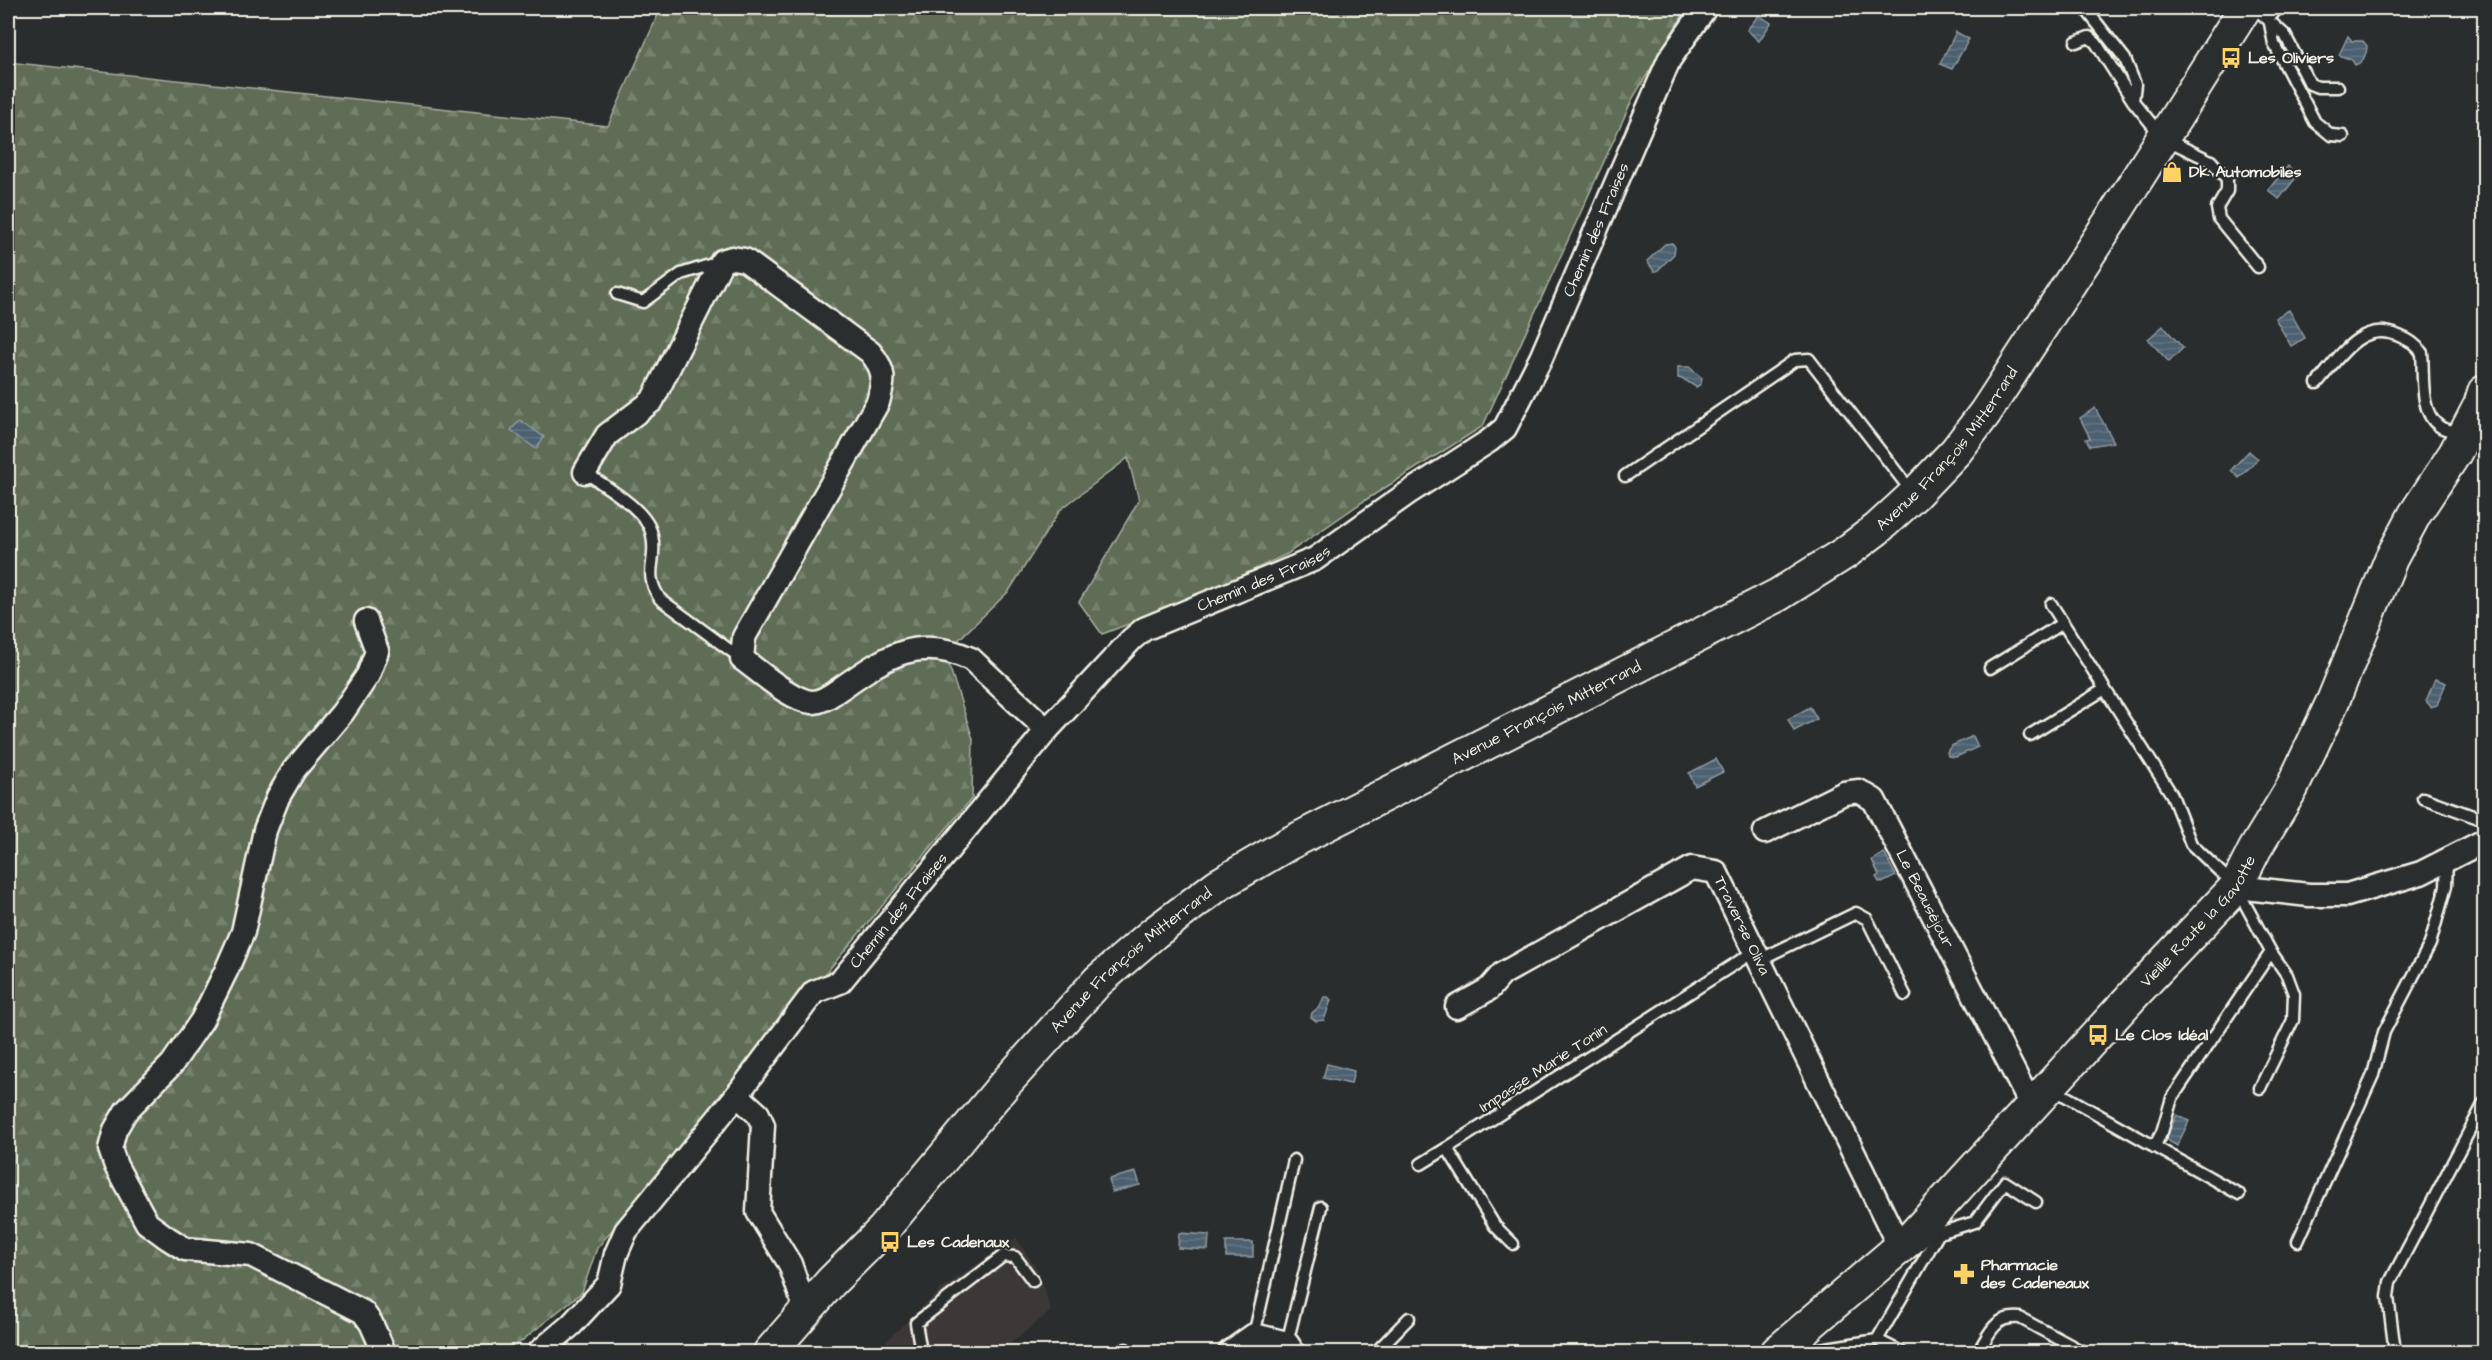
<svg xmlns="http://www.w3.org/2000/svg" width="2492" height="1360" viewBox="0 0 2492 1360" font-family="'Architects Daughter',sans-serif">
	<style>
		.built { fill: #3d3939 }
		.forest { fill: url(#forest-firs); stroke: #a9af9f; stroke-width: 1.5 }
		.water { fill: url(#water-rules); stroke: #8f9a9f; stroke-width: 1.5 }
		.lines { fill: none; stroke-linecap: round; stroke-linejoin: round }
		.lane-casing { stroke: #f4f1e8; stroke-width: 15 }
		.street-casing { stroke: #f4f1e8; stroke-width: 27 }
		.secondary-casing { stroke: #f4f1e8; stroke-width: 36 }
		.lane { stroke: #2a2d2e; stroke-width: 10 }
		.street { stroke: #2a2d2e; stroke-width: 22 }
		.secondary { stroke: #2a2d2e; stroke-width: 32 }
		.labels { text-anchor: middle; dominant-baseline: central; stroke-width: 4.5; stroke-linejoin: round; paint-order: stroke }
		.poi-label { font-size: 16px; font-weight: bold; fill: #f4f1e8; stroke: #2a2d2e; text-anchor: start }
		.street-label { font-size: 16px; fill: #f4f1e8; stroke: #2a2d2e }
	</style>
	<defs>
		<pattern id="forest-firs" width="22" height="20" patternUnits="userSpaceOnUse" patternTransform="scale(1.5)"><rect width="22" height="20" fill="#5e6d56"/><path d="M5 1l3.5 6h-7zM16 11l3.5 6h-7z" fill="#76826e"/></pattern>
		<pattern id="water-rules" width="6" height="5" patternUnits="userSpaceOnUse" patternTransform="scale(1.5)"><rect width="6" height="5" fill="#4c606f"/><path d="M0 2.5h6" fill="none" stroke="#667784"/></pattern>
	</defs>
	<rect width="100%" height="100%" fill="#2a2d2e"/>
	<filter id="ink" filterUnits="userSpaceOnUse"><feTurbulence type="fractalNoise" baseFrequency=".0167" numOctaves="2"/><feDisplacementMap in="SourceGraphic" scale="12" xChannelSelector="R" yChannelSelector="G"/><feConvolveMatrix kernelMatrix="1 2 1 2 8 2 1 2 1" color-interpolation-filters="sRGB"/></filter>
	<g filter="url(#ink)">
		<!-- built -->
		<path class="built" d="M1016,1238L1037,1269L1051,1311L999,1352H875L939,1291Z"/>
		<!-- forest -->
		<path class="forest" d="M661,8H1687L1633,98L1483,426L1364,501L1287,554L1174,607L1102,634L1079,602L1139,500L1128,458L1060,510L1009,591L945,653L973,739L972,798L597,1248L582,1292L508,1352H8V62L608,126Z"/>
		<!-- water -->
		<path class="water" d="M1759,15L1771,23L1759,41L1747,30Z
			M1956,32L1969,39L1952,69L1940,64Z
			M2348,36L2352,41H2363L2367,46C2367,54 2363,63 2355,65L2352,60L2339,55Z
			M2288,166L2298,175L2279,199L2268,190Z
			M1672,243L1675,247L1674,254L1657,271H1654L1647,261L1665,244Z
			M2289,310L2305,338L2291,346L2275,318Z
			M2163,326L2183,348L2169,362L2148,339Z
			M1678,367H1689L1702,378L1701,384L1696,387L1685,380L1678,378Z
			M2095,408L2114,442L2090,446L2086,439L2090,438L2080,418Z
			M520,420L544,437L536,449L511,430Z
			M2249,451L2258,459L2239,478L2231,470Z
			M2435,679L2446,683L2437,705L2431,707L2426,701Z
			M1810,707L1817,719L1794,731L1788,719Z
			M1973,736L1978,747L1956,757L1948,756L1947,752L1951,746Z
			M1716,759L1723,772L1695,786L1689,773Z
			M1884,853L1896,876L1882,883L1879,882L1876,877L1879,875L1872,860Z
			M1324,997H1328L1331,1000L1324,1020L1316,1021L1311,1017L1312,1013L1320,1006Z
			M1327,1064L1354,1071L1351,1084L1323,1078Z
			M2177,1115L2189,1121L2177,1146L2165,1139Z
			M1136,1172L1140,1185L1112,1192L1109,1179Z
			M1179,1233L1209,1235L1208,1250L1178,1248Z
			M1226,1242H1253V1257H1226Z"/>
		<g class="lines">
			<defs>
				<path id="lane" d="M2085,8L2125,59L2135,84L2133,101
					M2255,8L2285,35L2310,84L2318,87H2338
					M2278,8L2269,18L2274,44L2315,122L2331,135L2343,136
					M2076,42L2089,37L2096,43L2133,101L2163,138L2211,161L2227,179V191L2217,208L2219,219L2258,267
					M617,294L643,302L681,274L719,262
					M2317,383C2339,358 2361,319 2399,336C2409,340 2416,344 2422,353C2424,374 2419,412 2439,426C2445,431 2455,431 2462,432
					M585,472C605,487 647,509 652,535C658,563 642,571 660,599L742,659
					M1625,476L1795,360L1809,359L1912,492
					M2051,604L2172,795L2191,844L2236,887L2271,952L2287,975L2294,994L2293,1020L2260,1088
					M1990,668L2063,623
					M2030,735L2105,689
					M2423,798L2484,820
					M1759,960L1856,913L1867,919L1905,995
					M2051,1088L2239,1194
					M2154,1147L2162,1132L2172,1098L2271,952
					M1421,1164L1447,1148
					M1939,1233L1975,1222L2005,1182L2036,1202
					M2298,1241L2373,1075L2384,1032L2430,944L2446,886L2447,862
					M1513,1244L1495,1226L1447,1148L1755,951
					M1254,1335L1294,1160
					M1877,1340L1939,1233L1937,1219
					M1287,1343L1321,1207
					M1791,1349L1807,1351L1877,1340L1901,1352
					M921,1352L916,1323L1003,1256L1015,1257L1033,1281
					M1123,1352L1126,1349
					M1376,1352L1409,1318
					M1978,1352C1990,1333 1994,1316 2020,1318L2083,1352
					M2395,1352L2388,1297L2390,1282L2484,1103"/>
				<g id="street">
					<path d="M585,472L607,435L652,401L722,261L732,258L745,260L870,352C886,371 884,379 878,402L744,637L742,659C759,671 792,701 812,702C824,702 835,692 844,686C887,656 918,635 971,659L1047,730"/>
					<path d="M366,621L377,651L368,675L343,712L294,770L278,797L265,830L243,932L226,971L202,1020L172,1064L126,1111L115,1130L110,1149L116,1166L147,1223L166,1237L185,1249L251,1255L363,1312L371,1323L384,1352"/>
					<path id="s1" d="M1765,832L1844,793L1859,791L1874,800L2032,1107"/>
					<path d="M2236,887L2309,895H2347L2421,873L2484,841"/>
					<path id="s2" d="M1457,1007L1489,989L1502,974L1692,868L1716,872L1900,1248"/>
					<path d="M737,1095L758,1114L763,1125L758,1212L790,1264L806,1311"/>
					<path id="s3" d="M539,1352L571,1325L609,1284L616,1254L626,1231L737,1095L814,992L840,982L1047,730L1132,639L1144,629L1315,559L1408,493L1489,441L1505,428L1541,358L1669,60L1705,8"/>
					<path d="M1230,1352L1254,1335L1287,1343L1293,1352"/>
				</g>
				<g id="secondary">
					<path id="s4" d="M770,1352L831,1282L883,1230L1004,1085L1098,981L1154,933L1218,885L1288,844L1778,595L1845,553L1877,529L1914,495L1956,451L1985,413L2111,220L2245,8"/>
					<path id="s5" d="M1777,1352L1912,1237L2136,992L2236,887L2255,849L2292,788L2333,701L2391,559L2415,514L2455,453L2480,405L2484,392"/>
				</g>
			</defs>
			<!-- lane casing -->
			<use href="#lane" class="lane-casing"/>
			<!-- street casing -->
			<use href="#street" class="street-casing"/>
			<!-- secondary casing -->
			<use href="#secondary" class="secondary-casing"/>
			<!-- lane -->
			<use href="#lane" class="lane"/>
			<!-- street -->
			<use href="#street" class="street"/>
			<!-- secondary -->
			<use href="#secondary" class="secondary"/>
		</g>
	</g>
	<!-- icons -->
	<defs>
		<symbol id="bus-bare" viewBox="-9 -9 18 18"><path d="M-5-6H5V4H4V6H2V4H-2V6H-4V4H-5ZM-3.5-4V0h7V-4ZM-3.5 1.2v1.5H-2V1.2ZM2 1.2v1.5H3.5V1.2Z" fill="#ffd166" stroke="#2a2d2e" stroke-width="2.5" paint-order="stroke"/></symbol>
		<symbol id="shop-bare" viewBox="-9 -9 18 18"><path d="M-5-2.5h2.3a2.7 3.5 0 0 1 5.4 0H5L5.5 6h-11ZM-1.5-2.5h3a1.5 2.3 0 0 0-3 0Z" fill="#ffd166" stroke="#2a2d2e" stroke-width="2.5" paint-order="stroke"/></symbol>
		<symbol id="pharmacy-bare" viewBox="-9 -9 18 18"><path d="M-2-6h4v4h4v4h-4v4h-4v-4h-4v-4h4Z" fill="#ffd166" stroke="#2a2d2e" stroke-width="2.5" paint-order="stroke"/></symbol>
	</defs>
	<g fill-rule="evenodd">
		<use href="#bus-bare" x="2216" y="43" width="30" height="30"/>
		<use href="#shop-bare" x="2157" y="157" width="30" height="30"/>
		<use href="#bus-bare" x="2083" y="1020" width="30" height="30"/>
		<use href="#bus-bare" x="875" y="1227" width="30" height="30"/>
		<use href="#pharmacy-bare" x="1949" y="1259" width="30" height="30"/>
	</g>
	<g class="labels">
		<!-- poi labels -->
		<g class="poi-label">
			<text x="2248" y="58">Les Oliviers</text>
			<text x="2189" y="172">Dk Automobiles</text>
			<text x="2115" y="1035">Le Clos Idéal</text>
			<text x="907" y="1242">Les Cadenaux</text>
			<text x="1981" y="1265">Pharmacie<tspan x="1981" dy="18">des Cadeneaux</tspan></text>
		</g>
		<!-- street labels -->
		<g class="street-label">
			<text stroke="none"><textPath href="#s3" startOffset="1586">Chemin des Fraises</textPath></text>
			<text stroke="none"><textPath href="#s4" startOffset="1506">Avenue François Mitterrand</textPath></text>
			<text stroke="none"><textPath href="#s3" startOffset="1082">Chemin des Fraises</textPath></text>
			<text stroke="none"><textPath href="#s4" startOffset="1020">Avenue François Mitterrand</textPath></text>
			<text stroke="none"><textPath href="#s1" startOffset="232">Le Beauséjour</textPath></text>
			<text stroke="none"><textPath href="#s3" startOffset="578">Chemin des Fraises</textPath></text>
			<text stroke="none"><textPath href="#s5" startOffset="604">Vieille Route la Gavotte</textPath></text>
			<text stroke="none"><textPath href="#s2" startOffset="358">Traverse Oliva</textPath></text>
			<text stroke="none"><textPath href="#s4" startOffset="534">Avenue François Mitterrand</textPath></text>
			<text transform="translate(1543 1068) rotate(-33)">Impasse Marie Tonin</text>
		</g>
	</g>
	<!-- margin -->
	<rect width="2492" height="1360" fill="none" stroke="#2a2d2e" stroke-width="30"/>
	<rect x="15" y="15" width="2462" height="1330" fill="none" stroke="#f4f1e8" stroke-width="2" filter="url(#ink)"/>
</svg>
